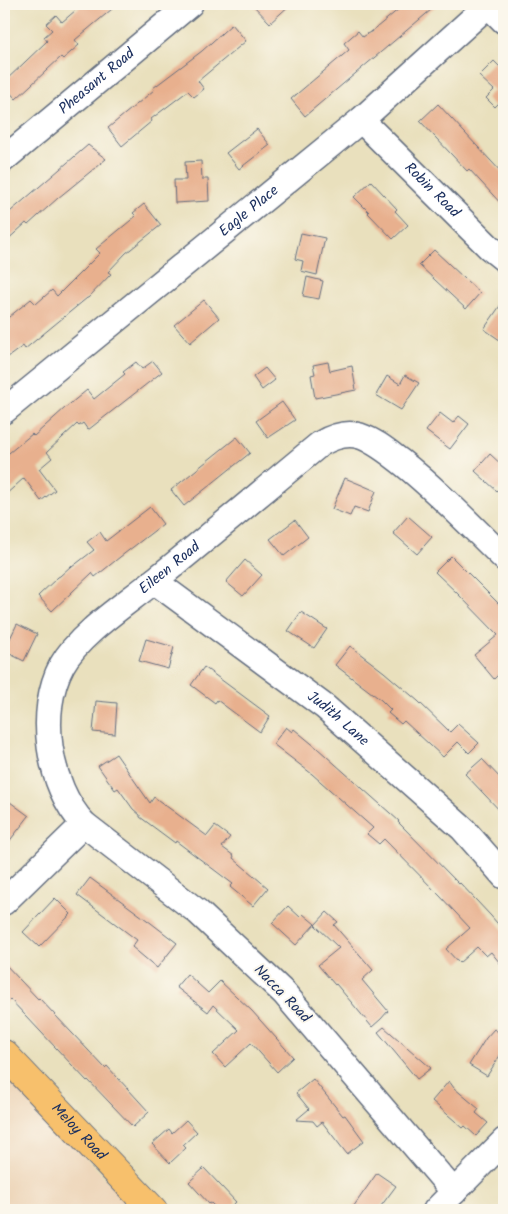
<svg xmlns="http://www.w3.org/2000/svg" width="508" height="1214" viewBox="0 0 508 1214" font-family="Kalam,sans-serif">
	<style>
		.built { fill: #eed7bb }
		.building { fill: #e8b08e }
		.lines { fill: none; stroke-linecap: round; stroke-linejoin: round }
		.minor-casing { stroke: #636d7f; stroke-width: 28 }
		.major-casing { stroke: #636d7f; stroke-width: 30 }
		.minor { stroke: #fff; stroke-width: 25 }
		.major { stroke: #f7c06c; stroke-width: 28 }
		.labels { text-anchor: middle; dominant-baseline: central; stroke-width: 4; stroke-linejoin: round; paint-order: stroke }
		.street-label { font-size: 15px; fill: #1b2f5e; stroke: #fbf7ec }
	</style>
	<rect width="100%" height="100%" fill="#fbf7ec"/>
	<filter id="ink" filterUnits="userSpaceOnUse"><feTurbulence type="fractalNoise" baseFrequency=".02" numOctaves="2"/><feDisplacementMap in="SourceGraphic" scale="10" xChannelSelector="R" yChannelSelector="G"/><feConvolveMatrix kernelMatrix="1 2 1 2 8 2 1 2 1" color-interpolation-filters="sRGB"/></filter>
	<filter id="wash" filterUnits="userSpaceOnUse"><feTurbulence type="fractalNoise" baseFrequency=".0096" numOctaves="4" result="noise"/><feDisplacementMap in="SourceGraphic" scale="20" xChannelSelector="R" yChannelSelector="G"/><feGaussianBlur stdDeviation="1.12" result="paint"/><feColorMatrix in="noise" values="0 0 0 0 0 0 0 0 0 0 0 0 0 0 0 0 0 1.4 0 .05"/><feComposite in="paint" operator="in"/></filter>
	<g filter="url(#wash)">
		<rect width="100%" height="100%" fill="#e9e0bd"/>
		<!-- built -->
		<path class="built" d="M4,1070L135,1210H4Z"/>
		<g id="blocks">
			<!-- building -->
			<path class="building" d="M83,4H118L75,40L79,45L63,59L61,57L16,99L4,86V82L47,41L44,37L52,30L46,24L56,15L62,22Z
				M252,4H291L270,23Z
				M405,4H438L305,116L291,99L349,50L344,43L358,31L363,37L370,32H371Z
				M232,24L246,41L198,81L204,89L194,97L188,91L151,119L152,121L122,146L108,128L154,90L153,88L202,51Z
				M494,61L504,71V100L503,99L495,107L486,98L494,90L479,76Z
				M438,104L504,175V207L469,169L467,171L420,121Z
				M257,129L270,145L239,169L226,153Z
				M88,145L106,159L58,198L28,225L26,223L4,243V217Z
				M201,161L202,179H208L209,201L175,203L174,180H186L185,162Z
				M371,181L397,209L395,211L408,225L393,239L368,213L369,212L354,197Z
				M144,204L161,225L126,253L108,272L111,274L88,298H87L25,349L23,346L4,360V321L31,299L36,304L52,290L57,296L100,253L96,249L136,216L133,213Z
				M301,233L325,238L317,275L301,271L303,261L295,259Z
				M434,250L480,293L466,309L419,265Z
				M307,277L323,281L319,299L303,296Z
				M204,300L219,318L190,343L174,325Z
				M504,300V343L484,329Z
				M153,361L162,372L88,430L83,423L79,426L77,424L47,452L52,458L39,469L55,490L41,501L24,478L4,496V457L32,434L34,436L65,408L87,390L94,399L125,374L123,372L136,362L142,369Z
				M328,362L330,371L352,366L356,390L315,398L311,375L315,374L313,365Z
				M265,368L275,380L262,390L253,377Z
				M405,375L419,383L401,410L376,395L387,376L400,384Z
				M282,402L295,420L268,438L256,421Z
				M440,413L453,423L459,416L469,424L450,449L426,431Z
				M237,437L250,453L184,506L171,490Z
				M490,454L504,467V483L497,491L475,471Z
				M345,478L376,491L368,512L354,507L350,516L332,509Z
				M150,507L163,524L120,557L95,577L92,573L52,611L38,596L58,577L60,576L71,566L72,567L94,550L87,542L100,532L106,541Z
				M408,516L432,537L417,554L393,533Z
				M295,520L308,537L284,556L270,539Z
				M451,556L504,609V669L494,679L474,655L498,635L458,594L435,572Z
				M245,560L262,575L243,596L226,582Z
				M301,612L327,629L314,648L288,631Z
				M17,624L37,634L24,661L4,651Z
				M146,639L174,647L168,669L139,661Z
				M350,646L384,672L418,701L450,732L458,724L479,743L469,753L458,742L443,757L404,721L401,724L388,713L391,710L381,700L335,665Z
				M204,667L270,716L260,732L217,700L215,703L191,685Z
				M96,701L117,703L115,734L93,732Z
				M286,727L292,732L294,729L317,748L399,821L398,822L459,884L460,883L491,916L504,931V968L491,952L486,956L477,947L459,963L446,949L470,928L440,896L384,839L379,844L367,834L373,828L312,774L273,744Z
				M116,754L150,803L154,797L207,836L215,826L230,837L222,847L234,856L233,858L268,888L253,906L230,887L233,884L176,841L175,843L140,817V815L133,809L118,788L115,790L98,766Z
				M482,759L504,782V815L465,774Z
				M10,802L29,816L4,848V810Z
				M90,878L151,923L177,943L157,968L132,947L137,940L77,895Z
				M55,898L71,914L39,947L23,932Z
				M288,906L300,917L303,914L315,924L296,945L272,923Z
				M327,912L338,922L334,925L373,970L362,980L388,1011L381,1019L372,1027L336,984L335,985L318,965L339,948L315,925Z
				M4,963L38,999L39,998L105,1068L107,1066L149,1112L133,1127L88,1080L87,1081L10,999L4,1005Z
				M187,974L208,993L220,981L252,1011L293,1057L277,1072L251,1043L225,1067L213,1054L239,1030L213,1005L208,1012L176,987Z
				M384,1027L431,1068L417,1079L378,1032Z
				M494,1029L504,1036V1049L487,1076L469,1065L486,1038Z
				M313,1079L343,1116L345,1115L364,1141L347,1154L322,1122L317,1126L313,1121L296,1120L309,1109L296,1093Z
				M449,1081L454,1088L479,1109L476,1113L488,1123L476,1136L465,1126L463,1128L432,1101Z
				M186,1120L197,1132L183,1145L186,1148L170,1163L152,1144L169,1129L172,1133Z
				M204,1168L236,1202L227,1210H218L211,1203L209,1204L189,1182Z
				M377,1173L396,1186L378,1210H351Z"/>
		</g>
	</g>
	<g filter="url(#ink)">
		<use href="#blocks" fill-opacity="0" stroke="#636d7f" stroke-width="1"/>
		<g class="lines">
			<defs>
				<g id="minor">
					<path d="M487,4L504,21"/>
					<path id="s1" d="M361,120L489,247L504,259"/>
					<path id="s2" d="M4,159L190,4"/>
					<path id="s3" d="M4,411L361,120L488,5"/>
					<path id="s4" d="M154,581L325,707L463,829L504,876"/>
					<path d="M4,902L84,824"/>
					<path id="s5" d="M454,1192L284,993L198,912L84,824C48,786 37,711 62,665C79,634 126,604 154,581C210,536 264,490 320,444C332,437 346,432 360,436C375,441 388,452 400,461C437,490 470,525 504,558"/>
					<path d="M436,1210L504,1141"/>
				</g>
				<g id="major">
					<path id="s6" d="M4,1054L153,1210"/>
				</g>
			</defs>
			<!-- minor casing -->
			<use href="#minor" class="minor-casing"/>
			<!-- major casing -->
			<use href="#major" class="major-casing"/>
			<!-- minor -->
			<use href="#minor" class="minor"/>
			<!-- major -->
			<use href="#major" class="major"/>
		</g>
	</g>
	<g class="labels">
		<!-- street labels -->
		<g class="street-label">
			<text stroke="none"><textPath href="#s2" startOffset="121">Pheasant Road</textPath></text>
			<text stroke="none"><textPath href="#s1" startOffset="100">Robin Road</textPath></text>
			<text stroke="none"><textPath href="#s3" startOffset="316">Eagle Place</textPath></text>
			<text stroke="none"><textPath href="#s5" startOffset="839">Eileen Road</textPath></text>
			<text stroke="none"><textPath href="#s4" startOffset="230">Judith Lane</textPath></text>
			<text transform="translate(282 994) rotate(46)">Nacca Road</text>
			<text stroke="none"><textPath href="#s6" startOffset="108">Meloy Road</textPath></text>
		</g>
	</g>
	<!-- margin -->
	<rect width="508" height="1214" fill="none" stroke="#fbf7ec" stroke-width="20"/>
</svg>
